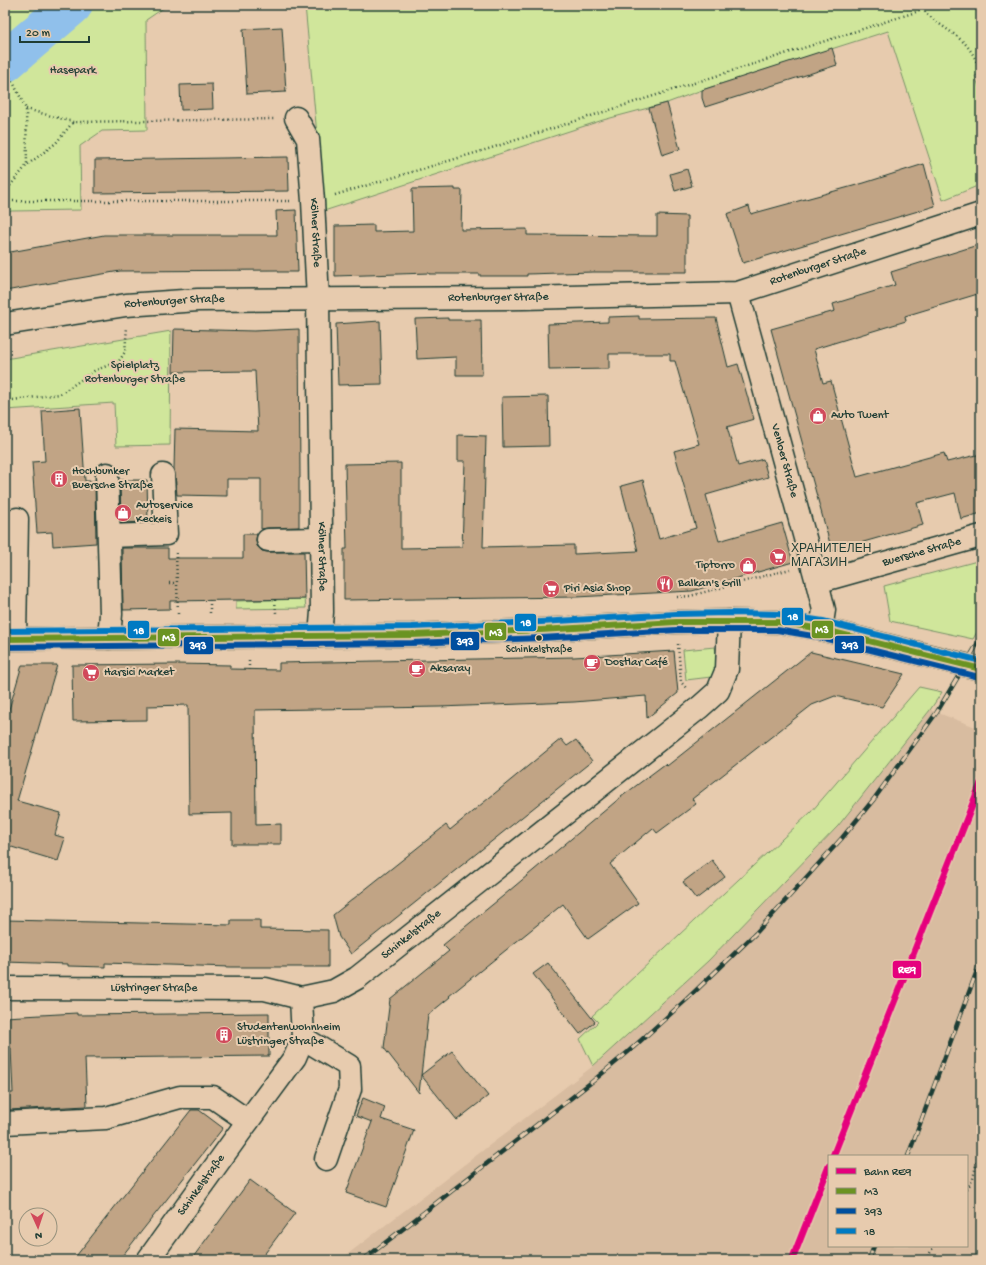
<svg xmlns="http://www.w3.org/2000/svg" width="986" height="1265" viewBox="0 0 986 1265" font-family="'Gochi Hand',sans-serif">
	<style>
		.built { fill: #d8bca0; fill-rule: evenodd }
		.green { fill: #d0e69b; stroke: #789268 }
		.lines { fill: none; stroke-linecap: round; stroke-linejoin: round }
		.river { stroke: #90c0eb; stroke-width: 41 }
		.building { fill: #c1a485; stroke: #1f3d34 }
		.minor-casing { stroke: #1f3d34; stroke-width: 25 }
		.major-casing { stroke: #1f3d34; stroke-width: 25 }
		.path { stroke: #1f3d34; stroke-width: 2.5; stroke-dasharray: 1 3; stroke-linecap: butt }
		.minor { stroke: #e7cbae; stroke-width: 22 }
		.major { stroke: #fedbac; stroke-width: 22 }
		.rail-casing { stroke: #1f3d34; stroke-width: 4.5 }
		.rail { stroke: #e7cbae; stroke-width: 3; stroke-dasharray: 9; stroke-linecap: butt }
		.bus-1-casing { stroke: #e7cbae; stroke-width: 9 }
		.bus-2-casing { stroke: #e7cbae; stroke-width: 9 }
		.bus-3-casing { stroke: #e7cbae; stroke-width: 9 }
		.bus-1 { stroke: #6b9322; stroke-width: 6 }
		.bus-2 { stroke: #004f9f; stroke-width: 6 }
		.bus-3 { stroke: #007ac3; stroke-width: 6 }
		.rail-1-casing { stroke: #e7cbae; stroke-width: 10 }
		.rail-1 { stroke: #e5007d; stroke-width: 7 }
		.bus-dot { fill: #1f3d34; stroke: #e7cbae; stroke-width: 1.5 }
		.labels { text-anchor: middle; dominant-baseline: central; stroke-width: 4; stroke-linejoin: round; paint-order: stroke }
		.bus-label { font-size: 11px; fill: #1f3d34; stroke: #e7cbae }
		.park-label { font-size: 12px; fill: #284539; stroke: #e7cbae }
		.street-label { font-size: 12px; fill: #1f3d34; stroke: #e7cbae }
		.poi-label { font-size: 12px; fill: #1f3d34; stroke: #e7cbae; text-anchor: start }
		.line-badge { stroke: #e7cbae; stroke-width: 1.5 }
		.badge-label { font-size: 11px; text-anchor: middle; font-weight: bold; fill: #fff }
	</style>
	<rect width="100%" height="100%" fill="#e7cbae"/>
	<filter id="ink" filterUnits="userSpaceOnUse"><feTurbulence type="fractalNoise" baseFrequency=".025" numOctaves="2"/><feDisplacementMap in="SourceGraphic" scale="8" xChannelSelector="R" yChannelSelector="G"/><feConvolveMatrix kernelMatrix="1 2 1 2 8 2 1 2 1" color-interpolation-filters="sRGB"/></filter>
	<g filter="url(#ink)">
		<!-- built -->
		<path class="built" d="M930,710L981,729V1260H340L593,1066L708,961L838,826ZM829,1156H967V1246H829Z"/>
		<!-- green -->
		<path class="green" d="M5,5H168L146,20L147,130L102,131L80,146L81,210L11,211L5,217Z
			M305,5H972L981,9V73L975,76L981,92V182L975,187L943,200L888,31L699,91L667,103L603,120L324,211Z
			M171,331L170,445L116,446L114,403L5,410V359Z
			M981,560V625L973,639L890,621L884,586Z
			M305,599L306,608L236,609V601Z
			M715,647C717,659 717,666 711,677L686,680L683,650Z
			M919,687L942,692L930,710L838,826L708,961L593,1066L580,1039L598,1022L592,1016L811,812Z"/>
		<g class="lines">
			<!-- river -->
			<path class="river" d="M5,62L72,5"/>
		</g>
		<!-- building -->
		<path class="building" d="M282,27L286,92L247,94L243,29Z
			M832,48L837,65L705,107L702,98V90Z
			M212,84L213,109L181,110L180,85Z
			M667,103L680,149L662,155L649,108Z
			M288,157L289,191L95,193V160Z
			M924,164L935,206L743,263L727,214L749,206L751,214L864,183Z
			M687,169L692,186L675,191L670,174Z
			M455,188V190H462L461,230L527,229V235L657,236V215L687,216V272H593L527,274V276H480V274H429V273L335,276V226L374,225V232L413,231L412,189Z
			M296,210L298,272H278V270L120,271L5,291V253L104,235H277L276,211Z
			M981,244V293L905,316L906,321L814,349L823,383L831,381L857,477L944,453L947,462L981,454V513L961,519L955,493L917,503L923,525L832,551L771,329L835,311L833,304L895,285L891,272Z
			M639,316V319L716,318L728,367L738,364L754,419L727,427L738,466L763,459L768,477L706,495L719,541L782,523L793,562L692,591L576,597L344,600V549H347L345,464L401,463V548L462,547L465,461H458V435L486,436L483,547L574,545V554L638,551L621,486L643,480L659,539L696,528L674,451L699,444L675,361H670V354H609V369L549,370L548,324L608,322V317Z
			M448,318V320H481L482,375H456V357L417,359L415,319Z
			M380,321L382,384L338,385L336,324Z
			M174,329L254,331L299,329L300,478H299V527L268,528L261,529V479H227V496L177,495L175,474L174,469L175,429L258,431L255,371L173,372Z
			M548,396L549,446L503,447L502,397Z
			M80,408L85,481H95L96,543L53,546L52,532L37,533L32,462L45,461L42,411Z
			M120,480H147L148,522L121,523Z
			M243,534H257L256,540L257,546L262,551L268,552H304L305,599L170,601V609L123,610L122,548H168V558H243Z
			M674,651L678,693L647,718L646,696L574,702L439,707L255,710L256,825L281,824V844H232V813L189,814L188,705L147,706V720L73,721L72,665L176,664L230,665V669L279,670V663L574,657Z
			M811,652L904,674L882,707L835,696L812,705L692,799L696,804L657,833L653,828L610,864L638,903L588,939L563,904L449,996L450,997L428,1015L419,1093L384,1048L390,999L449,951L443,945L503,896L621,797L665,764L667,766Z
			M22,665H57L17,801L61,813L55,835L65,838L58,861L5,845V723Z
			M561,739L567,746L576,740L592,761L351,954L339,937L333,915L446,825L450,830Z
			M712,860L725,877L696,899L683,882Z
			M5,920L231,925V920H260V929L328,930V967H231L105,963V967L68,966V964L5,962Z
			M548,963L595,1022L580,1034L533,974Z
			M77,1013V1015L269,1013V1056L85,1058L87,1106L8,1110V1093H13L11,1048H5V1017Z
			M452,1051L488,1096L457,1120L421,1075Z
			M363,1098L385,1107L381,1119L414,1130L386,1207L346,1193L372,1122L356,1116Z
			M191,1110H199L223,1128L119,1260H73Z
			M250,1180L295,1213L260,1260H191Z"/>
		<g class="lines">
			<defs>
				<g id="minor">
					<path id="s1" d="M296,118L308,139L313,201L318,299L322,612L320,636"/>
					<path id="s2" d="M738,293L817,582L824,610L821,629"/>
					<path id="s3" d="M5,324L126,305L198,300L524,298L738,293L981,214"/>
					<path d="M107,474L111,614L109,638"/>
					<path d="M109,536L166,534L163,475"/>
					<path d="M268,540L321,539"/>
					<path id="s4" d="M817,582L981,536"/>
					<path d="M15,638L17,519"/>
					<path id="s5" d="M5,988L265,989L301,998"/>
					<path d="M303,1038L349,1066L350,1089L326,1159"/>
					<path d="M5,1123L106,1118L180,1097H213L248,1121"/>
					<path id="s6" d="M148,1260L248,1121L295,1057L303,1038L301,998L334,991L357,978L700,707L718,691L727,669L729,621"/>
				</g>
				<path id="major" d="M5,639L412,635L541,630L676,622L729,621L778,622L821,629L981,669"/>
			</defs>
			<!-- minor casing -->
			<use href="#minor" class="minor-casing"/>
			<!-- major casing -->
			<use href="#major" class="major-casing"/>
			<!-- path -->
			<path class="path" d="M920,5C929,20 948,28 961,40C971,48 976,60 981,72
				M5,72L12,80L26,109L27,165
				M26,109L73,122L275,119
				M5,192L27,165L56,143L73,122
				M335,195L485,150L922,10
				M5,201H291
				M5,401L60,394L94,371L119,361L125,352L127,327
				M176,553L178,614
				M169,583H177
				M677,597L690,596L790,569
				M210,600V613
				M275,600L276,613
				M678,644L681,682L687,689
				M249,670V661
				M967,1189L973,1179L981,1142
				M926,1260L934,1246"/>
			<!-- minor -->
			<use href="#minor" class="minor"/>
			<!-- major -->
			<use href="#major" class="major"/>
			<defs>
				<path id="rail" d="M908,1156L981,960
					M363,1260L593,1081L628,1052L687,999L756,933L842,838L874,799L937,712L981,638
					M869,1260L874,1246"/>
			</defs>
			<!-- rail casing -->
			<use href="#rail" class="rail-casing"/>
			<!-- rail -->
			<use href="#rail" class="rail"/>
			<defs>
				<path id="bus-1" d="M5,639L412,635L541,630L676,622H778L821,629L981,669"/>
				<path id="bus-2" d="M5,647L412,643L541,638L676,630H777L819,637L979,677"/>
				<path id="bus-3" d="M5,631L412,627L541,622L676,614L729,613L778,614L823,621L981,661"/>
			</defs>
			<!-- bus-1 casing -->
			<use href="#bus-1" class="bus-1-casing"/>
			<!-- bus-2 casing -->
			<use href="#bus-2" class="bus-2-casing"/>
			<!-- bus-3 casing -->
			<use href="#bus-3" class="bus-3-casing"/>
			<!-- bus-1 -->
			<use href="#bus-1" class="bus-1"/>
			<!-- bus-2 -->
			<use href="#bus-2" class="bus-2"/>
			<!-- bus-3 -->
			<use href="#bus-3" class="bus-3"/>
			<defs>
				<path id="rail-1" d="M833,1156L981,783
					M792,1260L829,1166"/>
			</defs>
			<!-- rail-1 casing -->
			<use href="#rail-1" class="rail-1-casing"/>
			<!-- rail-1 -->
			<use href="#rail-1" class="rail-1"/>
		</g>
	</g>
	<!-- icons -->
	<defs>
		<symbol id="shop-disc" viewBox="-11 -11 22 22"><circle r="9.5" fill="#d1495b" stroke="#e7cbae"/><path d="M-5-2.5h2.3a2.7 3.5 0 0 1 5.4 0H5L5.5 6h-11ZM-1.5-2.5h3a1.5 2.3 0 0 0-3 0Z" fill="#fff"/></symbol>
		<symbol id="building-disc" viewBox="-11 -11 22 22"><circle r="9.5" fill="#d1495b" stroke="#e7cbae"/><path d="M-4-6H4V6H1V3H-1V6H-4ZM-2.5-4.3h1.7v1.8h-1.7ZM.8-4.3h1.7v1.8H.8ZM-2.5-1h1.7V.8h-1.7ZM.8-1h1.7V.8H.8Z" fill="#fff"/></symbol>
		<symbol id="supermarket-disc" viewBox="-11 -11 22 22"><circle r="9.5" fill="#d1495b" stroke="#e7cbae"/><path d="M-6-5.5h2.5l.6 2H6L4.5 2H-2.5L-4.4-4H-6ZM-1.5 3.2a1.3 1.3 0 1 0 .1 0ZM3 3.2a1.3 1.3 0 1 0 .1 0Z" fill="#fff"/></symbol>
		<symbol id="restaurant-disc" viewBox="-11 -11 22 22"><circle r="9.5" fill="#d1495b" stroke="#e7cbae"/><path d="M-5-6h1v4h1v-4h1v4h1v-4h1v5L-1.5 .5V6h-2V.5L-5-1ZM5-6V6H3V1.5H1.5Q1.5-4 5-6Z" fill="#fff"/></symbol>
		<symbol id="cafe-disc" viewBox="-11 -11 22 22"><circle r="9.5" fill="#d1495b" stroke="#e7cbae"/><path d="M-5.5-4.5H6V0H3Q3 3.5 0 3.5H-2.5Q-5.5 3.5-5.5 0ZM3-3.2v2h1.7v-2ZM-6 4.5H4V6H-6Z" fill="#fff"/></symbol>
	</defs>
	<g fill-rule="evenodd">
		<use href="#shop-disc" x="808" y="406" width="20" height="20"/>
		<use href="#building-disc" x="49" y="469" width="20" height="20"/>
		<use href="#shop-disc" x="113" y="503" width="20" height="20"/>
		<use href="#supermarket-disc" x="768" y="547" width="20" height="20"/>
		<use href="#shop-disc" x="738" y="556" width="20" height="20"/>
		<use href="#restaurant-disc" x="655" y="574" width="20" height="20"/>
		<use href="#supermarket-disc" x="541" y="579" width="20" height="20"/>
		<use href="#cafe-disc" x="582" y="653" width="20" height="20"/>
		<use href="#cafe-disc" x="407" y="659" width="20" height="20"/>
		<use href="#supermarket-disc" x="81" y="663" width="20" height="20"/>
		<use href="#building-disc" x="214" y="1025" width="20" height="20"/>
	</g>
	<!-- markers -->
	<circle class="bus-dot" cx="539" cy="638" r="3.5"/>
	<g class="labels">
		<!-- bus labels -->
		<g class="bus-label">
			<text x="539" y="650">Schinkelstraße</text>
		</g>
		<!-- park labels -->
		<g class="park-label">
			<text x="73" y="71">Hasepark</text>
			<text x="135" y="366">Spielplatz<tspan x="135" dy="14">Rotenburger Straße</tspan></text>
		</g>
		<!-- street labels -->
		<g class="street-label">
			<text stroke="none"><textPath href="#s1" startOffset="118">Kölner Straße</textPath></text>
			<text stroke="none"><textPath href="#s3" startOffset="819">Rotenburger Straße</textPath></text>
			<text stroke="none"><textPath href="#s3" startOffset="495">Rotenburger Straße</textPath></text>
			<text stroke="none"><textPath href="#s3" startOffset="171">Rotenburger Straße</textPath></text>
			<text stroke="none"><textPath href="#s2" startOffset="174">Venloer Straße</textPath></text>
			<text stroke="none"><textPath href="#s4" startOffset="109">Buersche Straße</textPath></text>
			<text stroke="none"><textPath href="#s1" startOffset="442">Kölner Straße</textPath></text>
			<text stroke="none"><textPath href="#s6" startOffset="441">Schinkelstraße</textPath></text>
			<text stroke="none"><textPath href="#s5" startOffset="149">Lüstringer Straße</textPath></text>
			<text stroke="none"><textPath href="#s6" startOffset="92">Schinkelstraße</textPath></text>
		</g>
		<!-- poi labels -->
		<g class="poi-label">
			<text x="831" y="416">Auto Twent</text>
			<text x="72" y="472">Hochbunker<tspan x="72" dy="14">Buersche Straße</tspan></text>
			<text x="136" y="506">Autoservice<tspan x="136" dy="14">Keckeis</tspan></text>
			<text x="791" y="550">ХРАНИТЕЛЕН<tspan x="791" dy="14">МАГАЗИН</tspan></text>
			<text x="735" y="566" text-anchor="end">Tiptorro</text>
			<text x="678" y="584">Balkan's Grill</text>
			<text x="564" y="589">Piri Asia Shop</text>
			<text x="605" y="663">Dostlar Café</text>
			<text x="430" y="669">Aksaray</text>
			<text x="104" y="673">Harsici Market</text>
			<text x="237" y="1028">Studentenwohnheim<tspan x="237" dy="14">Lüstringer Straße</tspan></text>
		</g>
	</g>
	<g class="line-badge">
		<rect x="781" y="607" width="23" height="19" rx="4" fill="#007ac3"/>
		<rect x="514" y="613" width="23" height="19" rx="4" fill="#007ac3"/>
		<rect x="811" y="620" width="23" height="19" rx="4" fill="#6b9322"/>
		<rect x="127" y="620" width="23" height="19" rx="4" fill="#007ac3"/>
		<rect x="484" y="622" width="23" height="19" rx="4" fill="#6b9322"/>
		<rect x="157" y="628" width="23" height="19" rx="4" fill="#6b9322"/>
		<rect x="450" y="631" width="30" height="20" rx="4" fill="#004f9f"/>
		<rect x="834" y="635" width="31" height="19" rx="4" fill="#004f9f"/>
		<rect x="183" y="636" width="31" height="19" rx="4" fill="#004f9f"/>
		<rect x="892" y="960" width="30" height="19" rx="4" fill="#e5007d"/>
	</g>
	<g class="badge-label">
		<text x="793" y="620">18</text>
		<text x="526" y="626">18</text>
		<text x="822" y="633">M3</text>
		<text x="139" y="634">18</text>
		<text x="496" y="636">M3</text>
		<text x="169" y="641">M3</text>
		<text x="465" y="645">393</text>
		<text x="850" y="649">393</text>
		<text x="198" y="649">393</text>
		<text x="907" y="973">RE9</text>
	</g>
	<!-- margin -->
	<rect width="986" height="1265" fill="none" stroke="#e7cbae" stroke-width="20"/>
	<rect x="10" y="10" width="966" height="1245" fill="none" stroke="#1f3d34" stroke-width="1.5" filter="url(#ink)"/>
	<!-- legend -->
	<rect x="828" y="1155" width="140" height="92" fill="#e7cbae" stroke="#97927d"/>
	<rect x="836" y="1168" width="20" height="6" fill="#e5007d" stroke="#97927d"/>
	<text x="864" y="1175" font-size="12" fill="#1f3d34">Bahn RE9</text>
	<rect x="836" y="1188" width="20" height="6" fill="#6b9322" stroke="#97927d"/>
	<text x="864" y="1195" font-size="12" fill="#1f3d34">M3</text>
	<rect x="836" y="1208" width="20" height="6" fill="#004f9f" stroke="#97927d"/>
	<text x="864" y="1215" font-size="12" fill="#1f3d34">393</text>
	<rect x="836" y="1228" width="20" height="6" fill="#007ac3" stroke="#97927d"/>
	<text x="864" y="1235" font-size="12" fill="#1f3d34">18</text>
	<!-- north arrow -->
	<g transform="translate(38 1227) rotate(177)"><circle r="19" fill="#e7cbae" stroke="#97927d"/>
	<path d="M0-3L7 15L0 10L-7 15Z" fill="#d1495b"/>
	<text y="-6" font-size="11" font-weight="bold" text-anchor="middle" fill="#1f3d34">N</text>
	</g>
	<!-- scale -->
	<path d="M20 36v6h69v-6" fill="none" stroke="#1f3d34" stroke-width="2"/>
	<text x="26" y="36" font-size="12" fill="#1f3d34" stroke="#e7cbae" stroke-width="3" paint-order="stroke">20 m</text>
</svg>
